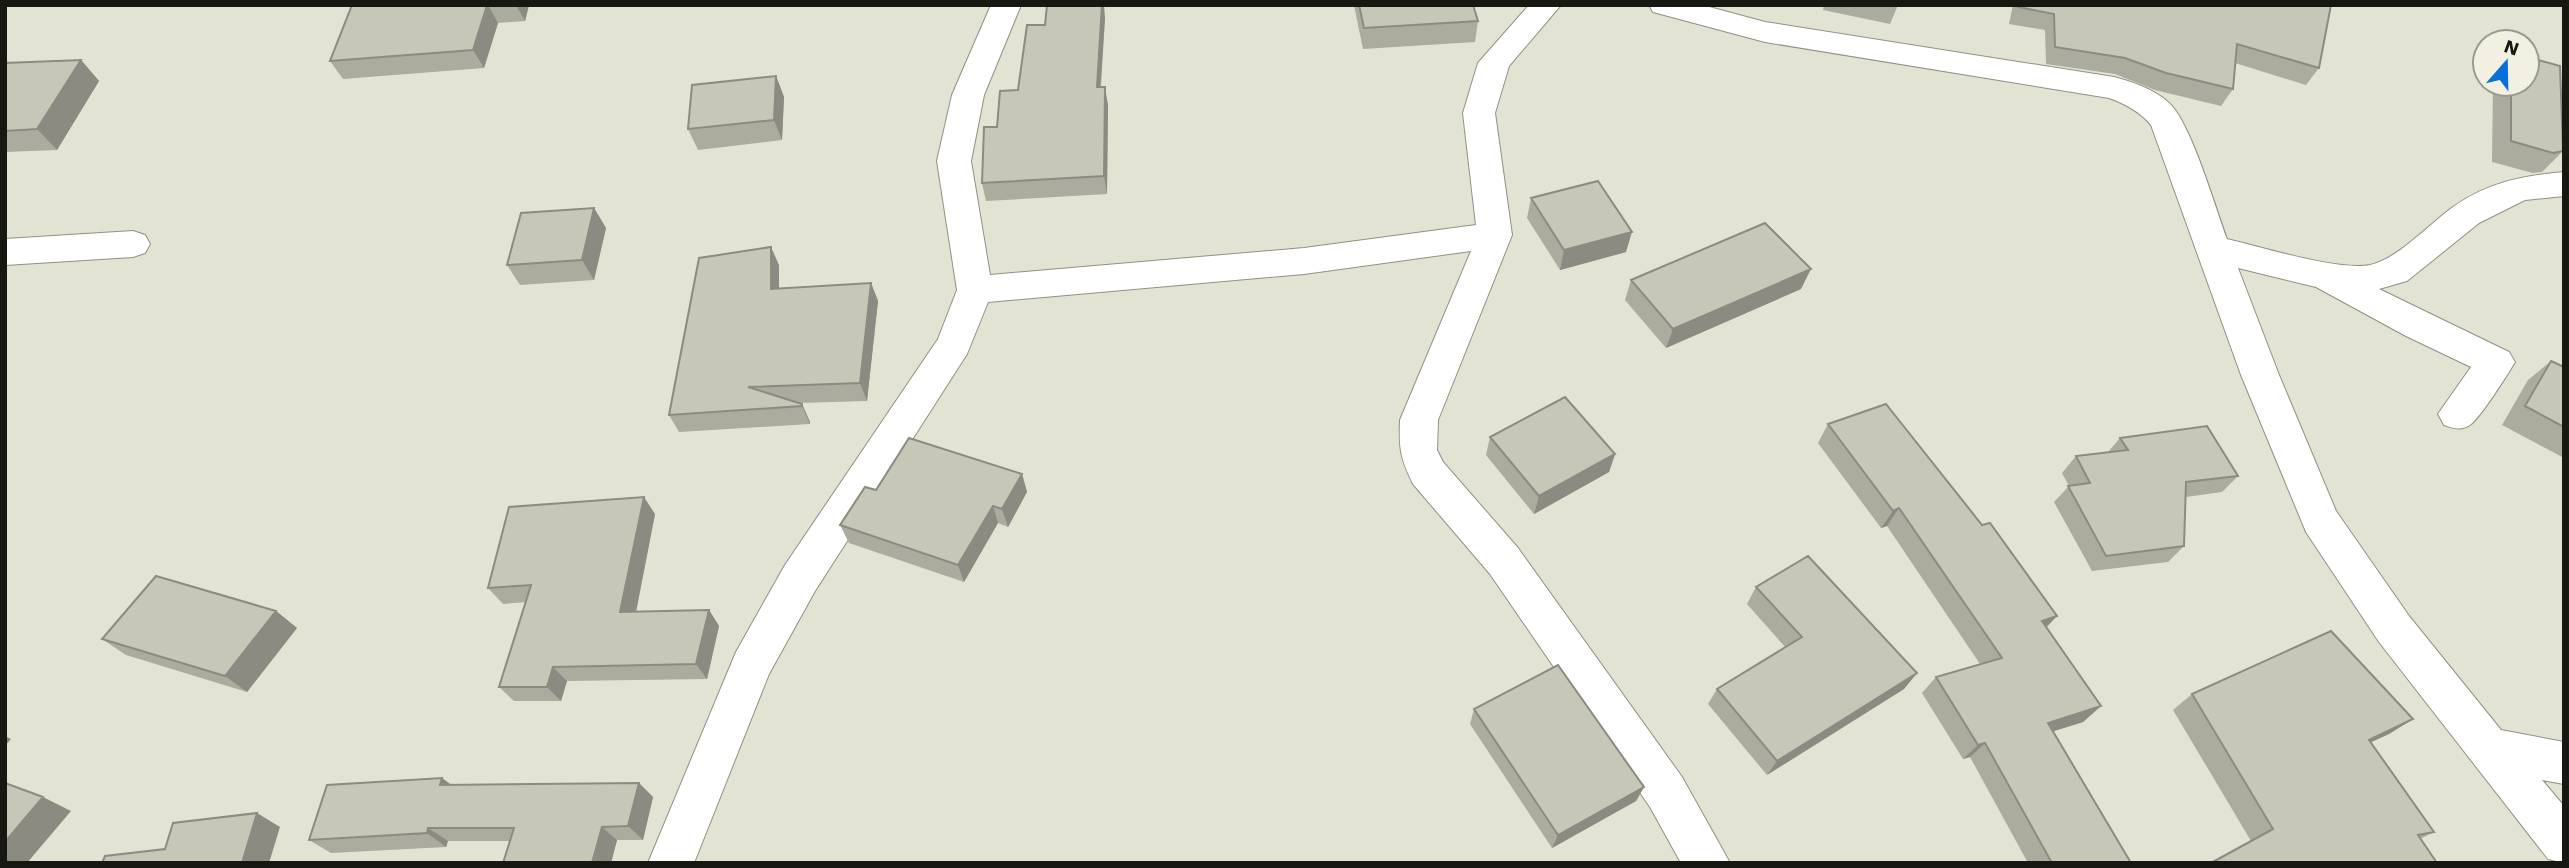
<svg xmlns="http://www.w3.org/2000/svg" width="2569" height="868" viewBox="0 0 2569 868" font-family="'Work Sans',sans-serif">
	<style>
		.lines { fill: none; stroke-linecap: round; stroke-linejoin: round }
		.street-casing { stroke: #919083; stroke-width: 2 }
		.street { fill: #fff; fill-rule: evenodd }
		.wall { fill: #abab9e }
		.shaded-wall { fill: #8b8b81 }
		.building { fill: #c7c7b8; stroke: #8b8b81; stroke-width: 2 }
	</style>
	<rect width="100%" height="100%" fill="#e3e3d4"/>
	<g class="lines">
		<defs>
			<path id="street" d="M991,5H1021L984,95L971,161L990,275L1304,248L1476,225L1463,113L1478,63L1529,5H1561L1509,66L1495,113L1512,235L1438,420L1437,450L1443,462L1518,548L1682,777L1730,863H1681L1650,807L1490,574L1413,484C1400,457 1399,449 1400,420L1471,251L1304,274L988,302L967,354L815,591L769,674L694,863H648L736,652L785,565L938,339L957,290L937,161L952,95Z
				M1649,5H1702L1765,22L2114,77C2133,82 2154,89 2169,103C2191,123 2215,207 2227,239C2262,247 2337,271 2370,265C2398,259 2429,224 2453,207C2488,182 2522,176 2564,172V196L2525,200L2479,223L2407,281L2379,289L2509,352L2515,362C2508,374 2480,418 2470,425C2461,431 2452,428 2444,425L2438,414L2471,367L2406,336L2316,287L2238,268L2279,375L2336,511L2409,616L2501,730L2564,742V784L2542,780L2564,806V863L2548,859L2379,642L2306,532L2241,375L2151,125C2140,112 2126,104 2109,98L1765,42L1653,12Z
				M133,231L145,235L150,244L145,253L133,257L5,265V239Z"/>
		</defs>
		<!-- street casing -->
		<use href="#street" class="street-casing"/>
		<!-- street -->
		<use href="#street" class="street"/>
	</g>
	<!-- wall -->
	<path class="wall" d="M352,5H529L525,21L498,23L484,68L343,79L330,61Z
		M1354,5H1473L1478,21L1475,42L1363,49Z
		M1824,5H1898L1890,24L1823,10Z
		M2013,5H2331L2319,68L2306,85L2235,63L2233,89L2221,106L2155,90L2115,74L2046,64L2045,30L2009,24Z
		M1105,18L1101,87L1108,105L1107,194L986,201L982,183L1045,25Z
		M81,60L99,81L57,150L5,152V63Z
		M776,76L784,97L782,140L698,150L688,129Z
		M2493,84H2527L2563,151L2542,172L2533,173L2492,162Z
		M1531,198L1626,252L1560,270L1527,218Z
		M594,208L606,228L594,280L520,285L507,265Z
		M779,265V289L871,283L878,301L867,401L798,403L802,404L810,422V424L679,432L669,415Z
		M1631,280L1801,289L1666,348L1625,300Z
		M2551,361L2564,367V458L2502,425L2528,380Z
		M1828,424L2046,627L2101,706L2083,722L2053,731L2131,863H2028L1970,757L1963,759L1922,693L1936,677L1980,664L1887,526L1881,528L1818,443Z
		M1490,437L1615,454L1609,472L1534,514L1486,455Z
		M2120,438L2238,476L2222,492L2186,497L2184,546L2168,562L2092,571L2054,502L2069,486L2062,473L2076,456L2108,452Z
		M1022,474L1027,492L1008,527L998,523L964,582L849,543L840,525L876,490Z
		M655,514L636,612L709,610L719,626L707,679L567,681L561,701H514L499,687L526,602L503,604L488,588Z
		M1756,587L1917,673L1904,689L1767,775L1708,704L1717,689L1785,647L1747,604Z
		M276,611L297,628L247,692L126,655L102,639Z
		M2192,694L2413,719L2389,734L2371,742L2434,832L2420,839L2251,841L2173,710Z
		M1474,709L1644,787L1636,801L1552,848L1470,724Z
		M442,778L452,785L639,783L653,797L643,840H617L611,863H503L510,841H448L446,847L331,853L309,840Z"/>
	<!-- shaded-wall -->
	<path class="shaded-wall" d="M488,5L498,23L484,68L473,50Z
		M516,5H529L525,21Z
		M1102,5H1104L1105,18L1099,106L1097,87Z
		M81,60L99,81L57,150L37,129Z
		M776,76L784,97L782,140L774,120Z
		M1105,87L1108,105L1107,194L1104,176Z
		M594,208L606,228L594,280L582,260Z
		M1632,232L1626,252L1560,270L1564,250Z
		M771,247L779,265V308L771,289Z
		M1811,269L1801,289L1666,348L1673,329Z
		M871,283L878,301L867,401L860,383Z
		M802,404L810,422V424L802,406Z
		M1615,454L1609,472L1534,514L1539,496Z
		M1022,474L1027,492L1008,527L1002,509Z
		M644,497L655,514L633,627L620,612Z
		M993,506L998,523L964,582L958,565Z
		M1899,508L1887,526L1881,528L1893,511Z
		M709,610L719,626L707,679L696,664Z
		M276,611L297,628L247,692L225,676Z
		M2057,616L2042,632V621Z
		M553,667L567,681L561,701L547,687Z
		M1917,673L1904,689L1767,775L1777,761Z
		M2101,706L2083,722L2032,738L2048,723Z
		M2413,719L2389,734L2345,754L2369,740Z
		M5,736L11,739L5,746Z
		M1985,743L1970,757L1963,759L1978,745Z
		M442,778L460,792L440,785Z
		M639,783L653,797L643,840L628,826Z
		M1644,787L1636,801L1552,848L1558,835Z
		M43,797L71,811L27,863H5V842Z
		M257,813L280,827L269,863H242Z
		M602,827L617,840L611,863H592Z
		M428,828L448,841L446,847L427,833Z"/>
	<!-- building -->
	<path class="building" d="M352,5H487L473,50L330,61Z
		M1047,5H1102L1097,87H1105L1104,176L982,183L984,127H997L1000,91L1018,90L1027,25H1045Z
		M1359,5H1473L1478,21L1364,28Z
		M2018,5H2331L2319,68L2237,44L2233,89L2166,73L2125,58L2055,47L2054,14L2018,7Z
		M2527,57L2560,66L2563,151L2553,153L2511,141V84H2527Z
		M81,60L37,129L5,131V63Z
		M776,76L774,120L688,129L692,85Z
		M1598,181L1632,232L1564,250L1531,198Z
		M594,208L582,260L507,265L521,213Z
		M1765,223L1811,269L1673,329L1631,280Z
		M771,247V289L871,283L860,383L748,387L802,404V406L669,415L699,258Z
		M2551,361L2564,367V427L2525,406Z
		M1565,397L1615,454L1539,496L1490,437Z
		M1886,404L1982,525L1990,523L2057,616L2042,621L2101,706L2048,723L2131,863H2052L1985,743L1978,745L1936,677L2002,658L1899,508L1893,511L1828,424Z
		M2207,426L2238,476L2186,482L2184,546L2106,556L2068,486L2090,483L2076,456L2128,450L2120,438Z
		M909,438L1022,474L1002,509L993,506L958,565L840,525L865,487L876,490Z
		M644,497L620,612L709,610L696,664L553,667L547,687H499L531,585L488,588L509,507Z
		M1808,556L1917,673L1777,761L1717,689L1802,637L1756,587Z
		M156,576L276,611L225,676L102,639Z
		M2331,631L2413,719L2369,740L2434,832L2418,835L2437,863H2211L2273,829L2192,694Z
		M1558,665L1644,787L1558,835L1474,709Z
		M442,778L440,785L639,783L628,826L602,827L592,863H503L514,828H428L427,833L309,840L327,785Z
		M5,783L43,797L5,842Z
		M257,813L242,863H102L105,856L165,849L173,823Z"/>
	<!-- border -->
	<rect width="2569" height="868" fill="none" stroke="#181813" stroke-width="14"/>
	<!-- north arrow -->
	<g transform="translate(2506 63) rotate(20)"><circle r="33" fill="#f1f0e1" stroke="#9a9a8f" stroke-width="2"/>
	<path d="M0-5L12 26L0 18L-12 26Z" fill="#0771d9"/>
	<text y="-10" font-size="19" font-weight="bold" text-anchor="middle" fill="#181813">N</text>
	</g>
</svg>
